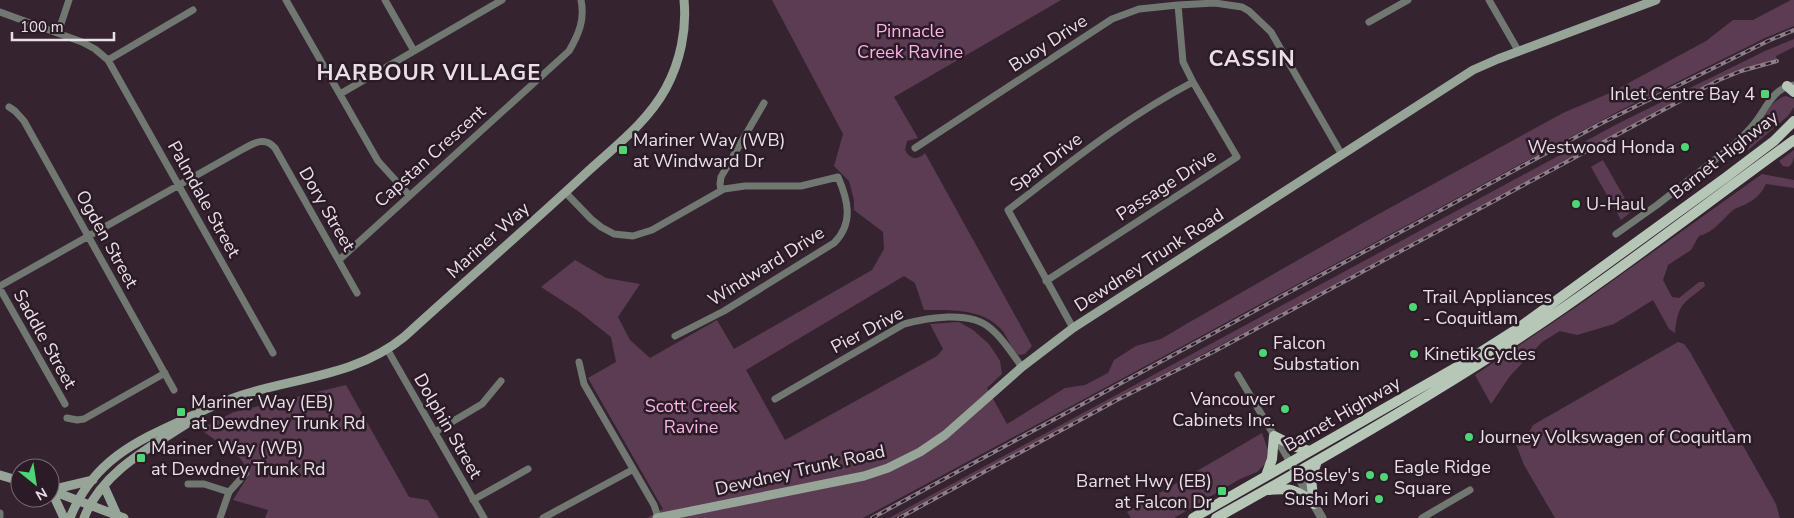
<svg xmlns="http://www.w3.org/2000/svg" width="1794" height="518" viewBox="0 0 1794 518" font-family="'Nunito Sans',sans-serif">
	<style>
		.green { fill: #5b3c52 }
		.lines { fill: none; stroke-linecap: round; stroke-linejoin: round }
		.minor { stroke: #707871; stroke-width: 7 }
		.tertiary { stroke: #707871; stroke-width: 9 }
		.secondary { stroke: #97a599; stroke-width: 9 }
		.primary { stroke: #b6c7b8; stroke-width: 10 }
		.rail-casing { stroke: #8d7f89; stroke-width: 4 }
		.rail { stroke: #2b1b26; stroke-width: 2; stroke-dasharray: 5.5; stroke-linecap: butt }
		.poi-dot { fill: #4ed676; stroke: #2b1b26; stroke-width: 2 }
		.labels { text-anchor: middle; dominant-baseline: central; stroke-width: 5; stroke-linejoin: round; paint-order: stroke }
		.park-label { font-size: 18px; fill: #f9b3e5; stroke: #2b1b26 }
		.street-label { font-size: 18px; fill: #eadfe6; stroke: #2b1b26 }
		.poi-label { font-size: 18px; fill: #eadfe6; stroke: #2b1b26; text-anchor: start }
		.district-label { font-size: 22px; font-weight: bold; letter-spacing: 1px; fill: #eadfe6; stroke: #2b1b26 }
	</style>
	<rect width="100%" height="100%" fill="#352430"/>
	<!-- green -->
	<path class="green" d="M772,0H1061L894,97L918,138L907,141L905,150C910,159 917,161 925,153L1032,346L1025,354L1019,355C1011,349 1008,337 1001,329C982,308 950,310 924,310L915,283L904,276L746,370L785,440L937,356L943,349L930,324L959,322L973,330L989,344L1000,361L1002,374L987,388L1007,424L1065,388L1085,385L1108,373L1114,360L1136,346L1161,339L1188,323L1375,216L1563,113L1612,92L1706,41L1733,20H1753L1791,0H1794V26L1765,38L1619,111L863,518H647L663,509L588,378L616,362L611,337L578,311L541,287L575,260L606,278L640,284L618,317L630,340L650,358L717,320L734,349L872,270L884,249L883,232L854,210V200L849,181L834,166L843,134Z
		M1794,39V47L1776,56L1777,60L1749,68L1710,83L1244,333L1131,391L894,518H889L1619,123L1765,51Z
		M1786,96L1794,99V107L1788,116L1747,151L1755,135L1753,134C1761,122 1770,99 1786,96Z
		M1794,150C1794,157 1794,164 1788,167L1783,166L1779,161Z
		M1603,160L1632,211L1621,220L1591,167Z
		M1762,174L1794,180V188L1766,184C1761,194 1755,200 1744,205C1741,206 1736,208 1733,210C1722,220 1714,232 1699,236L1691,250L1668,265L1663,280L1672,297L1679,298L1699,282H1704L1705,286C1683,304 1678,303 1675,333L1669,329L1653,300L1614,324L1577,335L1560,331L1542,342L1510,376L1491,404L1475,375L1576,307Z
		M1678,342L1684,344L1690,352L1776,504L1780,518H1555L1524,465L1512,434L1513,433L1521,438L1527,436L1533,425Z
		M346,385L409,497L428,500L439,518H265L268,510L233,500L250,473L240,458L200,429L234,412Z
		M1262,433L1268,450L1266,463L1257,472L1240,479L1174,518H1131L1127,512Z"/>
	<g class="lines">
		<!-- minor -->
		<path class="minor" d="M286,0L378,161L409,195
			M385,0L414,51
			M1489,0L1519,52
			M0,12L82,42L95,49L108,60L273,353
			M1369,22L1408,0
			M58,33L69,0
			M108,60L193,10
			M340,94L502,0
			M9,107L15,111L24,121L174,390
			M915,148L1112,19L1139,9L1178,5L1215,3L1242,7L1249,11L1271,32L1342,155
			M721,190L720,184L721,177L764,103
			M565,192L591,219L601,227L614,234L633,236L652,230L724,189L745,186H801L838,177C848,200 854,223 834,243L724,311L675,336
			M1616,234L1657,205L1735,144C1743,136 1751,129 1757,120C1767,106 1775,87 1794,85
			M339,260L569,51C579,34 585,19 581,0
			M1046,281L1237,157L1193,82L1183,62L1178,5
			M0,286L243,149C254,143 265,136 275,148L357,293
			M0,289L65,404
			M1073,328L1008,210C1068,164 1126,117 1193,82
			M387,349L484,518
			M579,362L584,384L654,505L658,517
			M1238,375L1290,462
			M775,399L904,324C927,318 970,310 990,328C1003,338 1012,354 1022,367
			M67,418L77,420L84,419L165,373
			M435,432L482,404L501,381
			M188,484H204L229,492
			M473,500L528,469
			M0,513V516
			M220,518L229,492L246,473
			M543,518L632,470
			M1422,518L1470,490"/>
		<!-- tertiary -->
		<path class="tertiary" d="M1290,462L1322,518"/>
		<!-- secondary -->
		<path class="secondary" d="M0,475L20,481
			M104,486L117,515
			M50,490L124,518
			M51,490L93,480
			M51,490L64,518
			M70,518C92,462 134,442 185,419C207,409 228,398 252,392C305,377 360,373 404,337C464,282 526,229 585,174C614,147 647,123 666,88C680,62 687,30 684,0
			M84,518C102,471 151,447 191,421
			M657,518L864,476L888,468L920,452L945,435L1022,367L1073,328L1473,70L1498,59L1656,0"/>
		<!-- primary -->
		<path class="primary" d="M1787,86L1794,92
			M1266,476L1272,459L1274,436L1296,447L1310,451
			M1268,490C1290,488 1297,489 1314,504
			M1314,504L1311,479L1317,461
			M1193,518L1462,364L1517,329L1725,178L1774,141L1794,121
			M1216,518C1313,464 1409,409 1502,349C1603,284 1697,210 1794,140"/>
		<defs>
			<path id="rail" d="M872,518L1600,124L1768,41L1794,30
				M899,518L1117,400L1215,351L1719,80L1741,71L1777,61"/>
		</defs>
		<!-- rail casing -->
		<use href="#rail" class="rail-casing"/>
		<!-- rail -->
		<use href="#rail" class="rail"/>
	</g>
	<!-- markers -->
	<g class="poi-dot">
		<rect x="1760" y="89" width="10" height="10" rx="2.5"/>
		<circle cx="1685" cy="147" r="5"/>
		<rect x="618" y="145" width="10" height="10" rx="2.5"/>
		<circle cx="1576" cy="204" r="5"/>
		<circle cx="1413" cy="307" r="5"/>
		<circle cx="1263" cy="353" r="5"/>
		<circle cx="1414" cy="354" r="5"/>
		<circle cx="1285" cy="409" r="5"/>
		<rect x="176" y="407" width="10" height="10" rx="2.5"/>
		<circle cx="1469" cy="437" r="5"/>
		<rect x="136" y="453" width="10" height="10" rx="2.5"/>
		<circle cx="1370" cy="475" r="5"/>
		<circle cx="1384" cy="477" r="5"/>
		<rect x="1217" y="486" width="10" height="10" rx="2.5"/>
		<circle cx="1379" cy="499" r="5"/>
	</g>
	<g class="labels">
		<!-- park labels -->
		<g class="park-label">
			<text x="910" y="31">Pinnacle<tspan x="910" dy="21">Creek Ravine</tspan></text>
			<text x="691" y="406">Scott Creek<tspan x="691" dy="21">Ravine</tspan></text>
		</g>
		<!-- street labels -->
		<g class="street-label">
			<text transform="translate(1048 43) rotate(-33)">Buoy Drive</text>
			<text transform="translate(1724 155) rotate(-38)">Barnet Highway</text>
			<text transform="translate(430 156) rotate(-42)">Capstan Crescent</text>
			<text transform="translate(1046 162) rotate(-37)">Spar Drive</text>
			<text transform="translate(1166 185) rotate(-33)">Passage Drive</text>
			<text transform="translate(204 199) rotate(61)">Palmdale Street</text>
			<text transform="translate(327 209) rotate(60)">Dory Street</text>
			<text transform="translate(107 239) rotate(61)">Ogden Street</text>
			<text transform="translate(488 240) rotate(-42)">Mariner Way</text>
			<text transform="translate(1149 260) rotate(-33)">Dewdney Trunk Road</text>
			<text transform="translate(766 266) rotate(-32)">Windward Drive</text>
			<text transform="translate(867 330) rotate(-28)">Pier Drive</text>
			<text transform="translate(45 339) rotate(61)">Saddle Street</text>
			<text transform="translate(1342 414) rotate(-30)">Barnet Highway</text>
			<text transform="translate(448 426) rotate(60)">Dolphin Street</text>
			<text transform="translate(800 470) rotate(-13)">Dewdney Trunk Road</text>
		</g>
		<!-- poi labels -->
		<g class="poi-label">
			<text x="1755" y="94" text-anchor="end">Inlet Centre Bay 4</text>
			<text x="633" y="140">Mariner Way (WB)<tspan x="633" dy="21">at Windward Dr</tspan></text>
			<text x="1675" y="147" text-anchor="end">Westwood Honda</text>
			<text x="1586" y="204">U-Haul</text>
			<text x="1423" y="297">Trail Appliances<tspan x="1423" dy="21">- Coquitlam</tspan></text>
			<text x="1273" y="343">Falcon<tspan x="1273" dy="21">Substation</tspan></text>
			<text x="1424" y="354">Kinetik Cycles</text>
			<text x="1275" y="399" text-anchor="end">Vancouver<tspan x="1275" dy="21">Cabinets Inc.</tspan></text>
			<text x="191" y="402">Mariner Way (EB)<tspan x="191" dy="21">at Dewdney Trunk Rd</tspan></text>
			<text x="1479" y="437">Journey Volkswagen of Coquitlam</text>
			<text x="151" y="448">Mariner Way (WB)<tspan x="151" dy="21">at Dewdney Trunk Rd</tspan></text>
			<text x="1394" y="467">Eagle Ridge<tspan x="1394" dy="21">Square</tspan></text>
			<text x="1360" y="475" text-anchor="end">Bosley's</text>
			<text x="1212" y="481" text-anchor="end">Barnet Hwy (EB)<tspan x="1212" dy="21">at Falcon Dr</tspan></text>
			<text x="1369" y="499" text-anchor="end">Sushi Mori</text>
		</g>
		<!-- district labels -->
		<g class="district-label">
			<text x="1252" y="59">CASSIN</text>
			<text x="429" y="73">HARBOUR VILLAGE</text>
		</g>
	</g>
	<!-- north arrow -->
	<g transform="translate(35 483) rotate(150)"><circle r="24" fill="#2b1b26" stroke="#776973"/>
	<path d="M0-4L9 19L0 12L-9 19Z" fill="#4ed676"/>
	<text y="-8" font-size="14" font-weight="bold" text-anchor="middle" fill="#eadfe6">N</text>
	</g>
	<!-- scale -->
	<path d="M12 32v8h102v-8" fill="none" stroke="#eadfe6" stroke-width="2.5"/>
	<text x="20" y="32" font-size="15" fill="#eadfe6" stroke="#2b1b26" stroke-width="4" paint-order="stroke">100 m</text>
</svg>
